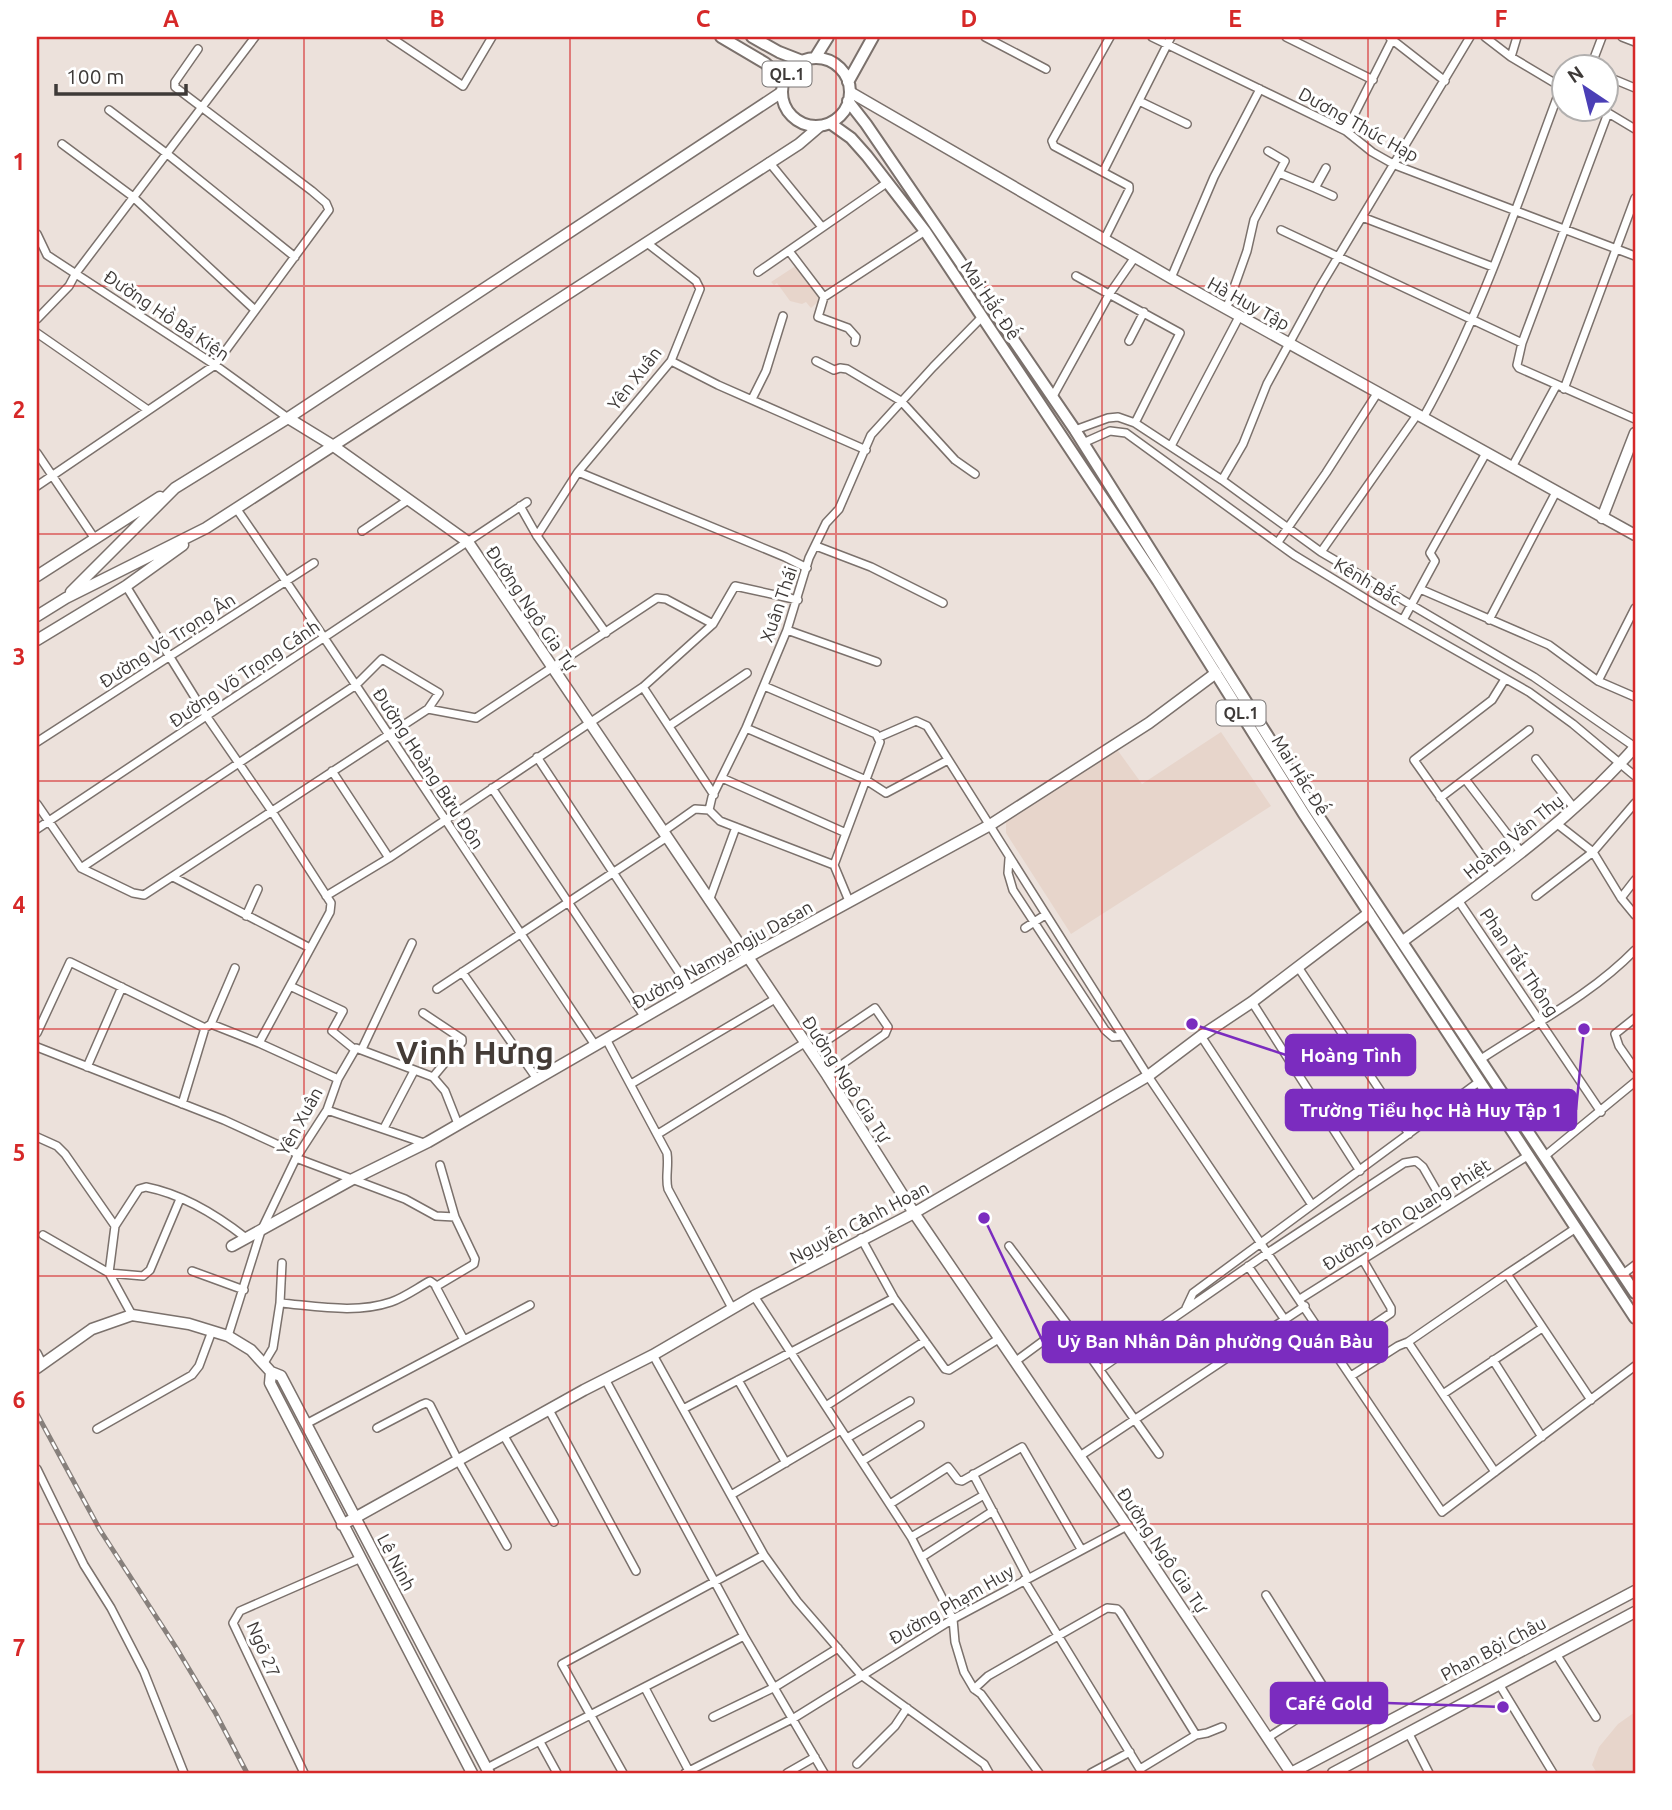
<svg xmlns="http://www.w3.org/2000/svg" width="1672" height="1810" viewBox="0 0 1672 1810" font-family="Ubuntu,sans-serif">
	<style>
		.built { fill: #e7d5cb }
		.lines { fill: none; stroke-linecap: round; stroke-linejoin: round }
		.street-casing { stroke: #7b716c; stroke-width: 10 }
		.secondary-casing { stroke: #7b716c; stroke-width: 13 }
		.primary-casing { stroke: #7b716c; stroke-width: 14 }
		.street { stroke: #fff; stroke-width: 7 }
		.secondary { stroke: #fff; stroke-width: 10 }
		.primary { stroke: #fff; stroke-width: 10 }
		.rail-casing { stroke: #87807c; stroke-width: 5 }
		.rail { stroke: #fff; stroke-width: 2.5; stroke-dasharray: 8; stroke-linecap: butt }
		.grid { fill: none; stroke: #d62828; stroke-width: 2; stroke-opacity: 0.55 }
		.labels { text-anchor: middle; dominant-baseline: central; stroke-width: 6; stroke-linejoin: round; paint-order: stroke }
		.shield { fill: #fff; stroke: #787574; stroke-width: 2 }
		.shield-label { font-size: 16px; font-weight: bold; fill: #3e3a38 }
		.street-label { font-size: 18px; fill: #3e3a38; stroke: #fff }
		.town-label { font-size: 32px; font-weight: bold; fill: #443c37; stroke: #fff }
		.leader { fill: none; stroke: #7b2cbf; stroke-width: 2.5 }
		.callout-dot { fill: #7b2cbf; stroke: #fff; stroke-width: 2.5 }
		.callout { fill: #7b2cbf; stroke: #7b2cbf; stroke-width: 2.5 }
		.callout-label { font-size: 19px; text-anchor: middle; font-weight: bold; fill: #fff }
		.neatline { fill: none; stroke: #d62828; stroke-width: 2.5 }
		.grid-label { font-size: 23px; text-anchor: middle; font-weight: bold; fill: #d62828 }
	</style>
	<rect width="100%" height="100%" fill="#ece1db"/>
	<!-- built -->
	<path class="built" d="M797,265L821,299L811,308L806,302L802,304L790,301L777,283L774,285L771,282Z
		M1221,732L1271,806L1071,934L1006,833V821L1116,748L1142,784Z
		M1635,1712V1773H1597L1592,1765L1599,1747L1618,1724Z"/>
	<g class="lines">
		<defs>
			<path id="street" d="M390,37L463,86L492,37
				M985,37L1046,69
				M1152,37L1346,131L1372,152L1395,165L1635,256
				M1286,37L1373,80
				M1485,37L1511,57L1563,88
				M1622,37L1635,42
				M1390,38L1445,81
				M1511,57L1517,37
				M1591,66L1602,37
				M1606,76L1635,88
				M1139,101L1187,124
				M1600,108L1635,129
				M109,110L166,153L295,257
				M1608,113L1522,343L1517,365L1519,368L1635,419
				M1346,131L1392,40
				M62,144L132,196L255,310
				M769,162L822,227
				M1103,172L1171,37
				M1279,173L1315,188L1326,168
				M1315,188L1333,196
				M1362,217L1493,267
				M1281,230L1522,343
				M37,234L47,255L215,365L288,418
				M1104,240L1129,190V186L1054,146L1052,141L1110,37
				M789,251L824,297L925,231
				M758,272L888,182
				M1076,276L1180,333L1135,423
				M1171,278L1214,177L1260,89
				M824,297L818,317L848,328L856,337L855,342
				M1227,307L1247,251L1254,220L1285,161L1268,151
				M37,319L69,286L76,273L255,37
				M37,333L148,410
				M1129,341L1144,312
				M671,361L718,385L866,450
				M816,361L834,370L840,368L847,369L901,401L955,460L975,474
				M1564,389L1635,198
				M1052,398L1110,293L1135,257
				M752,399L766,371L783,316
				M1423,418C1482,313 1519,199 1561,87
				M1075,430L1108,418L1118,417L1135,423L1222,480L1321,552L1534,677L1635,747
				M1083,443L1110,431L1126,433L1294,555L1376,605L1529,692L1573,724L1635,776
				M1171,446L1240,315
				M37,453L95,539
				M1512,467L1556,386
				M578,472L785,557L807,568
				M1222,480L1243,444L1267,384L1320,287L1470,37
				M37,486L215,365L329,210L326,203L312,191L175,87V82L198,49
				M520,506L537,536L606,633
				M236,508C358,685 475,866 595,1045
				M362,531L408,500
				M537,536L578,472L671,361L700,289L696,281L647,243
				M1278,542L1326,473L1378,392
				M816,546L871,567L943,603
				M1321,552L1417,415
				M126,586L207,717L271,810L331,903L330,912L259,1043L338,1079L327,1110L296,1158L261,1231L228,1336
				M1420,589L1549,645L1598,681L1635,697
				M1403,620L1435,561L1430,553L1486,453
				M1489,620L1556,492
				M787,630L877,662
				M1598,681L1635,608
				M764,686L876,734L880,742L834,865L849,901
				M643,687L714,795
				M428,709L476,718L657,598L666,599L713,624
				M669,726L747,673
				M746,728L866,780L886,793L948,760
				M879,737L916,721L927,726L1148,1076L1442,1512L1635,1366
				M37,742L314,563
				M537,757L690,989
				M1536,759L1574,808
				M332,771L389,858
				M722,778L846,833
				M1465,779L1521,852
				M492,788L644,1016
				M1440,798L1529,730
				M37,804L81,868L133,893L144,895L428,709L439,693L382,659L356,685L81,868
				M1556,823L1593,852L1621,898L1635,915
				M37,829L527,502
				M664,831L695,809L709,810
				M1009,859L1008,873L1013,890L1105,1030L1113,1037L1122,1036
				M834,865L720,821L709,810L712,797L746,728L787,630L809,558L826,523L839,509L871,435L933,367L982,317
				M1494,873L1414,760L1492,700L1505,679
				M173,877L310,948
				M326,896L389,858L643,687L713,624L735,586L798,600
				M1536,896L1593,852L1635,803
				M1621,898L1635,880
				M1458,900L1601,1112
				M709,901L736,827
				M246,916L258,889
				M1025,928L1045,915
				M1298,967L1409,1134
				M462,972L537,1079
				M290,986L343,1011L332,1031L354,1049
				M437,989L667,837
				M1252,1002L1360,1171
				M1635,1018L1615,1034L1619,1046L1635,1069
				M211,1024L235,968
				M37,1033L70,962L205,1028L211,1024L259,1043
				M1201,1036L1312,1205
				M606,1039L667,1153C669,1167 665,1178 668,1189L732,1308
				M37,1047L224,1120L298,1154
				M362,1049L412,943
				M811,1051L875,1008L888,1027L885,1034L827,1075
				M1481,1059C1534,1024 1591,995 1635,950
				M87,1067L122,987
				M433,1077L445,1091L458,1124
				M338,1079L356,1048L433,1077L462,1042V1039L423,1013
				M631,1084L775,999
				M182,1104L205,1028
				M327,1110L424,1143
				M384,1128L414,1071
				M658,1134L806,1042
				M37,1137L57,1146L65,1154L115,1226L109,1273L132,1315
				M1545,1156L1635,1082
				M296,1158L405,1199L436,1216L455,1217
				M115,1226L139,1189L146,1187C182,1194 218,1216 246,1238
				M43,1235L109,1273L143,1276L150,1270L180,1199
				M861,1238L894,1298L945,1369L949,1370L1000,1338
				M1009,1246L1068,1325
				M1248,1266L1285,1320
				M192,1271L244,1290
				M1507,1274L1576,1228
				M1623,1274L1635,1265
				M436,1287L464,1340
				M754,1296L911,1537L953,1619L955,1642L964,1672L974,1689
				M1300,1299L1529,1155
				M280,1303C316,1306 356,1314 391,1302C405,1297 417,1288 430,1281L437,1286L474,1264L475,1259L455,1217L440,1165
				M1186,1308L1193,1293L1480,1081
				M1408,1342L1495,1472
				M1335,1351L1391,1313V1308L1363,1260
				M37,1353L42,1363
				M653,1355L764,1555L797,1601L861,1675L984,1764L989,1773
				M1493,1360L1542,1437
				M1016,1361L1062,1327L1068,1325L1159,1454
				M264,1363L273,1348L280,1303L282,1263
				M1100,1369L1269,1252L1404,1163L1416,1161L1423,1167L1446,1207
				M1351,1376L1398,1346L1408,1342L1507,1274L1591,1400
				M605,1379L744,1636L824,1773
				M738,1380L786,1463
				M1443,1394L1542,1328
				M826,1406L925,1341
				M683,1409L894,1298
				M549,1410L636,1571
				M306,1424L530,1305
				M377,1428L421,1405L426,1403L430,1405L459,1462L507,1546
				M97,1429L192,1375L199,1366L212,1331
				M504,1436L554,1522
				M847,1438L910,1401
				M1080,1456L1305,1306
				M862,1461L920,1425
				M37,1469L84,1565L111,1608L144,1672L184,1773
				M973,1474L1028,1578
				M731,1495L841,1430
				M890,1504L948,1467L958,1480L962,1481L1022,1447L1081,1549
				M911,1537L984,1495
				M922,1557L993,1511
				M1024,1580L1141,1771
				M1266,1595L1326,1691C1323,1706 1283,1727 1269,1737
				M1556,1654L1596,1717
				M1499,1684L1553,1773
				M645,1688L690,1773
				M713,1717L775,1687L838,1648
				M1408,1732L1429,1773
				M1196,1735L1207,1733L1222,1727
				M540,1742L557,1773
				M857,1764L895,1726L907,1708
				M487,1768L744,1636
				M304,1773L233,1623L240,1611L359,1559
				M623,1773L562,1664L764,1555
				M685,1773L794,1718L953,1619L1127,1526
				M787,1773L815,1757
				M1039,1773L981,1694L974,1689L988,1676L1107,1608L1117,1609L1120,1612L1196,1735L1140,1769
				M1091,1773L1130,1752"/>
			<path id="secondary" d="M850,92L1171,278L1635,535
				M288,418L332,445L468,542L748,957L827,1075L914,1213L1127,1526L1291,1773L1635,1591
				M1602,518L1635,433
				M37,576L160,497
				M71,592L175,488L288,418L782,92
				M37,616L66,598L206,528L799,144L820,126
				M37,640L126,586L183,545
				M1403,941C1484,881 1568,823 1635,747
				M232,1246L353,1179L428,1142L748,957L990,825L1149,723L1216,673
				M37,1368L92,1329L132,1315L189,1324L228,1336L251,1350L271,1372L281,1376L489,1773
				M271,1372L270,1383L472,1773
				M342,1525L584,1390L653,1355L754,1296L914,1213L1148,1076L1201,1036L1252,1002L1369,913
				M1333,1773L1635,1612"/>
			<path id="primary" d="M721,37L765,63L784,80
				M752,37L779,52L802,61
				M815,58L828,37
				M782 92a34 34 0 1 1 68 0a34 34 0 1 1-68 0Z
				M848,82L873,37
				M848,101L866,124L1075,430L1313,808L1635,1293
				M830,123L851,138L867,156L925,231L1158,581L1304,814L1635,1318"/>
		</defs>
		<!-- street casing -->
		<use href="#street" class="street-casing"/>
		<!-- secondary casing -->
		<use href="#secondary" class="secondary-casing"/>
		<!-- primary casing -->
		<use href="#primary" class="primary-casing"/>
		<!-- street -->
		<use href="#street" class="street"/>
		<!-- secondary -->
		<use href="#secondary" class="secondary"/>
		<!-- primary -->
		<use href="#primary" class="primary"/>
		<defs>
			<path id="rail" d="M37,1414L100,1530L177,1649L216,1714L247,1773"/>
		</defs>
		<!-- rail casing -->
		<use href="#rail" class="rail-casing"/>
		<!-- rail -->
		<use href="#rail" class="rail"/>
	</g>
	<!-- grid -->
	<path class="grid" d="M304,37V1773M570,37V1773M836,37V1773M1102,37V1773M1368,37V1773M37,286H1635M37,534H1635M37,781H1635M37,1029H1635M37,1276H1635M37,1524H1635"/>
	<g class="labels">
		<!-- shield labels -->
		<g class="shield">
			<rect x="762.5" y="61.5" width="49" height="25" rx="5"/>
			<rect x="1216.5" y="700.5" width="49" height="25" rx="5"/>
		</g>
		<g class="shield-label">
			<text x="787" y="74">QL.1</text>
			<text x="1241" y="713">QL.1</text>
		</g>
		<!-- street labels -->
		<g class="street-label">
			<text transform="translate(1359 124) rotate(29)">Dương Thúc Hạp</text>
			<text transform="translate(991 300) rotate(56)">Mai Hắc Đế</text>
			<text transform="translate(1249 303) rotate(29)">Hà Huy Tập</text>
			<text transform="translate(167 315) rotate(34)">Đường Hồ Bá Kiện</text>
			<text transform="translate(634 378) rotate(-52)">Yên Xuân</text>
			<text transform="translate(1368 581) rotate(31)">Kênh Bắc</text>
			<text transform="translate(778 604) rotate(-71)">Xuân Thái</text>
			<text transform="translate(532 608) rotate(56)">Đường Ngô Gia Tự</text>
			<text transform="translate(167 640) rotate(-33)">Đường Võ Trọng Ân</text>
			<text transform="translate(244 673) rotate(-34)">Đường Võ Trọng Cánh</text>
			<text transform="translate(429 768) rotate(57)">Đường Hoàng Bửu Đôn</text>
			<text transform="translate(1301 775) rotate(58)">Mai Hắc Đế</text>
			<text transform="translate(1513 836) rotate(-39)">Hoàng Văn Thụ</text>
			<text transform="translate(722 954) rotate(-29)">Đường Namyangju Dasan</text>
			<text transform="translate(1520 962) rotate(56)">Phan Tất Thông</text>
			<text transform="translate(847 1079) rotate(57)">Đường Ngô Gia Tự</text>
			<text transform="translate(299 1121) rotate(-61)">Yên Xuân</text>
			<text transform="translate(1406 1214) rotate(-32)">Đường Tôn Quang Phiệt</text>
			<text transform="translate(859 1222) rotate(-28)">Nguyễn Cảnh Hoan</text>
			<text transform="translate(1163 1550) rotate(56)">Đường Ngô Gia Tự</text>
			<text transform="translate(397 1562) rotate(62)">Lê Ninh</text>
			<text transform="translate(951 1604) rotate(-30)">Đường Phạm Huy</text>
			<text transform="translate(1493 1648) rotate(-28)">Phan Bội Châu</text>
			<text transform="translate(264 1649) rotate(67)">Ngõ 27</text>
		</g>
		<!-- town labels -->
		<g class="town-label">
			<text x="475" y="1052">Vinh Hưng</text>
		</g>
	</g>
	<!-- callouts -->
	<path class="leader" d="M1192 1024L1286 1055M1584 1029L1576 1110M984 1218L1043 1342M1503 1707L1387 1703"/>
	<g class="callout-dot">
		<circle cx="1192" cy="1024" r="7"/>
		<circle cx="1584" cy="1029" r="7"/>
		<circle cx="984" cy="1218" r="7"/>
		<circle cx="1503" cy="1707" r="7"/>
	</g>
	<g class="callout">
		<rect x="1286" y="1035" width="129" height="40" rx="7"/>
		<rect x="1286" y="1090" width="290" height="40" rx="7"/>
		<rect x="1043" y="1322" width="344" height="40" rx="7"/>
		<rect x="1271" y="1683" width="116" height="40" rx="7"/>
	</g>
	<g class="callout-label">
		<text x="1351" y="1062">Hoàng Tình</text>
		<text x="1431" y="1117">Trường Tiểu học Hà Huy Tập 1</text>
		<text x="1215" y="1348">Uỷ Ban Nhân Dân phường Quán Bàu</text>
		<text x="1329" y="1710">Café Gold</text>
	</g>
	<!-- border -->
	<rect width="1672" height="1810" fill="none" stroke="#ffffff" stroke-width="77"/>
	<!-- north arrow -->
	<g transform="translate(1585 88) rotate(325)"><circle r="33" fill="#ffffff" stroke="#b2b0af" stroke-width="2"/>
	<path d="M0-5L12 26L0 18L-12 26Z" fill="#4b3fb6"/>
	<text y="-10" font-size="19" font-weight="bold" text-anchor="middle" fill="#3e3a38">N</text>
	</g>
	<!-- scale -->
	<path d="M56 84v10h130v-10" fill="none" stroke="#3e3a38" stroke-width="3.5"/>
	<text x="66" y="84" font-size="21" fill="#3e3a38" stroke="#ffffff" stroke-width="5" paint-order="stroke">100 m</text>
	<rect x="38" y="38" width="1596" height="1734" class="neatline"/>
	<g class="grid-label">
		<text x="171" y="27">A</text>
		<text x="437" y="27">B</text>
		<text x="703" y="27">C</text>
		<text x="969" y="27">D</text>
		<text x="1235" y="27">E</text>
		<text x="1501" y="27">F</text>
		<text x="19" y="170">1</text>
		<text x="19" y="418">2</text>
		<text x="19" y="665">3</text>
		<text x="19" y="913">4</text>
		<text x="19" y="1161">5</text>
		<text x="19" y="1408">6</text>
		<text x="19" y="1656">7</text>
	</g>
</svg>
